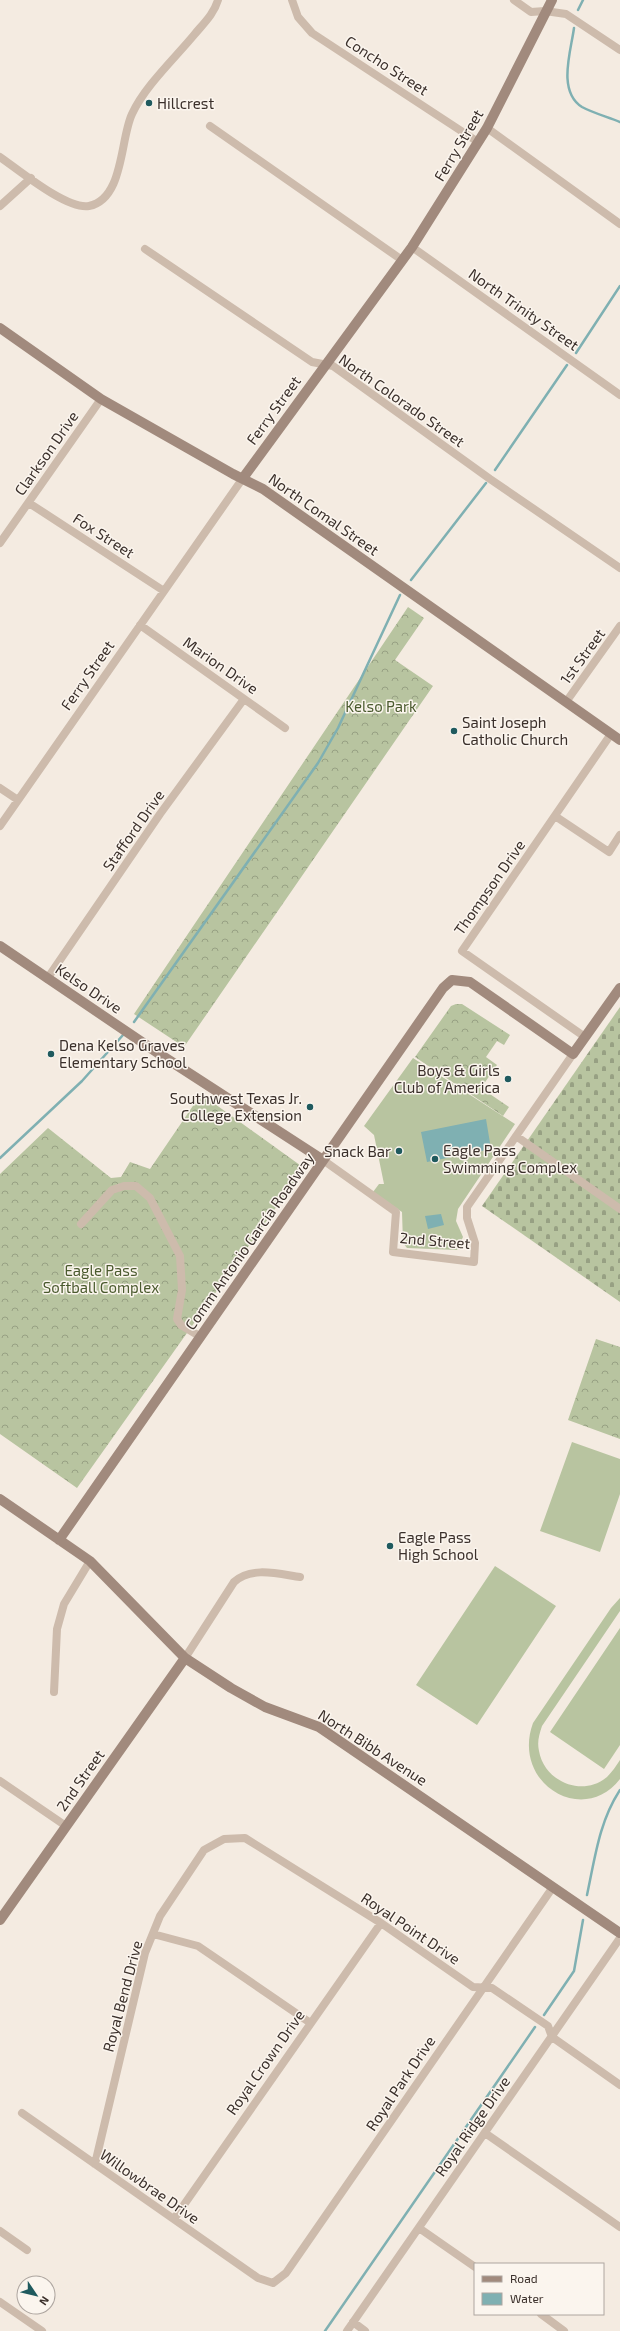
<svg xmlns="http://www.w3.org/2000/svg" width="620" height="2331" viewBox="0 0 620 2331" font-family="'Exo 2',sans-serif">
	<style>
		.grass { fill: #b8c4a0 }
		.forest { fill: url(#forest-crowns) }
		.cemetery { fill: url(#cemetery-stones) }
		.water { fill: #7fb0b2 }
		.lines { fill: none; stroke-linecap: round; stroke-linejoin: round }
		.stream { stroke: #7fb0b2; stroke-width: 2.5 }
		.street { stroke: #cdbbac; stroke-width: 8 }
		.secondary { stroke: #a18a7d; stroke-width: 10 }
		.poi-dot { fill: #1f5a5e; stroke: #fbf5ee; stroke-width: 1.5 }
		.labels { text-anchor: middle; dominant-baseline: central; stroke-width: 3; stroke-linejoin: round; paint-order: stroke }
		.street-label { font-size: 15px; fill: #3b302b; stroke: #fbf5ee }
		.poi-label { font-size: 15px; fill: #3b302b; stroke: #fbf5ee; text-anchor: start }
		.park-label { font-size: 15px; fill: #4a5a2e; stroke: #fbf5ee }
	</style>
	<defs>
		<pattern id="forest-crowns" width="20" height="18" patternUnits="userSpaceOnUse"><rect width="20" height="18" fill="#b8c4a0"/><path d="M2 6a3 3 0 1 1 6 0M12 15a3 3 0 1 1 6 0" fill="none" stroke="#97a083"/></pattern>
		<pattern id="cemetery-stones" width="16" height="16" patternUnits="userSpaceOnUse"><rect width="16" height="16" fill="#b8c4a0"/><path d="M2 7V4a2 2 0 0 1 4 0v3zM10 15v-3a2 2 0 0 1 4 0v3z" fill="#97a083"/></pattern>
	</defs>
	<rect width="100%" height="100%" fill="#f4ebe1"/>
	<!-- grass -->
	<path class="grass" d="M413,1058L515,1124L458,1209L456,1221L463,1237L457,1250L407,1248L403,1243L402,1212L373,1192L379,1184H384L374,1135L364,1126Z
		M572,1442L620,1459V1494L600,1552L540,1531Z
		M495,1566L556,1606L477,1725L416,1685Z
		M620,1598V1611L542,1726C539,1735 537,1742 539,1751C544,1781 582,1798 607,1777C612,1772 616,1766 620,1760V1779C583,1827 511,1783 533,1723L611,1608Z
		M620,1628V1745L604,1769L550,1732Z"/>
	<!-- forest -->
	<path class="forest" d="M408,607L424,618L395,660L433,686L184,1047L134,1014Z
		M456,1004H462L510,1035L504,1045L497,1041L486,1057L497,1065L481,1088L509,1107L503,1116L415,1057L451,1006Z
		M201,1094L304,1168L77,1488L0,1434V1174L48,1128L111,1178L121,1177L130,1162L150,1169Z
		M596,1339L620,1347V1439L568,1420Z"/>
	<!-- cemetery -->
	<path class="cemetery" d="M620,1007V1302L482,1206Z"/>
	<!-- water -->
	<path class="water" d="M486,1119L491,1149L427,1162L421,1132Z
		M441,1214L444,1225L428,1229L425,1216Z"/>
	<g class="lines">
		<!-- stream -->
		<path class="stream" d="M578,10L583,0
			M574,28C571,51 557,91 582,107C593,113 608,117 620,122
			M576,353L620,286
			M495,470L567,365
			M411,580L486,483
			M134,1022L318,763L338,728L400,595
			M0,1158L82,1081L123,1035
			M587,1895C595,1858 599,1822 620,1790
			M544,2015L574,1971L583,1920
			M325,2331L535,2027"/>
		<!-- street -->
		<path class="street" d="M292,0L298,17L312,33L478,142
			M514,0L531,12L545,11L566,14L620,50
			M210,126L402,260
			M487,128L620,224
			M0,157C19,170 67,210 89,206C124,199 120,139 132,114C145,86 175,58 194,35C203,24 214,14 218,0
			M0,206L31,178
			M412,247L620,395
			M145,249L312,362L333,366L490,479L620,568
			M29,503L164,591
			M0,543L101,399
			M140,625L285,728
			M566,702L620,626
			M0,788L18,800
			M555,816L609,852L620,835
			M0,826L243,478
			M47,979L160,814L244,699
			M585,1037L462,951L611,734
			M516,1136L620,1209
			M323,1160L396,1212L393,1252L474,1262L475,1243L467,1218V1207L573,1054
			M81,1224L112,1190L124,1186H136L150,1198L180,1256L182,1290L177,1319L181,1325L201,1337
			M185,1658L234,1582C251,1566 279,1574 300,1577
			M54,1692L57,1629L64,1604L90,1561
			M0,1781L66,1826
			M153,1934L198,1946L309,2022
			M22,2113L258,2278L273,2283L286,2273L553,1887
			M485,2133L620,2227
			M95,2164L145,1953L160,1916L204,1850L224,1839L245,1838L381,1923L473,1987L492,1988L548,2026L552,2037L620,2085
			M174,2219L381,1923
			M419,2228L475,2267
			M0,2231L27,2250
			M0,2302L42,2331
			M541,2314L564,2331
			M353,2322L365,2331
			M347,2331L620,1938"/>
		<!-- secondary -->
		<path class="secondary" d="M0,328L101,399L233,474L263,489L620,740
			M243,478L412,247L487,128L552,0
			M0,946L161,1055L323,1160
			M0,1499L90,1561L185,1658L231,1688L265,1707L319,1727L620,1933
			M59,1540L443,988L452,980L470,982L573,1054L620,988
			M0,1920L185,1658"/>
	</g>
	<!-- markers -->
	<g class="poi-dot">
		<circle cx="149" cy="103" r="4"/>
		<circle cx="454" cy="731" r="4"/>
		<circle cx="51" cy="1054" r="4"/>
		<circle cx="508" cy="1079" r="4"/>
		<circle cx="310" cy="1107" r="4"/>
		<circle cx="399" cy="1151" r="4"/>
		<circle cx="435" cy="1159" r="4"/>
		<circle cx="390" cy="1546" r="4"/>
	</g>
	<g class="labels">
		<!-- street labels -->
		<g class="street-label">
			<text transform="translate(387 65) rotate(33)">Concho Street</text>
			<text transform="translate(458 145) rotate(-59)">Ferry Street</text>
			<text transform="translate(524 309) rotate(35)">North Trinity Street</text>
			<text transform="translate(402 400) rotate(35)">North Colorado Street</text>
			<text transform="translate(273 410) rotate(-54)">Ferry Street</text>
			<text transform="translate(46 453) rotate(-55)">Clarkson Drive</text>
			<text transform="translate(324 514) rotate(35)">North Comal Street</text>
			<text transform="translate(104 535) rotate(33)">Fox Street</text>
			<text transform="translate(582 656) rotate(-54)">1st Street</text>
			<text transform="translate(221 665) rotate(35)">Marion Drive</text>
			<text transform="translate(87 675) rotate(-55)">Ferry Street</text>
			<text transform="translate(133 830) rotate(-55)">Stafford Drive</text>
			<text transform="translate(489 887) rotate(-55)">Thompson Drive</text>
			<text transform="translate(89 988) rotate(34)">Kelso Drive</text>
			<text transform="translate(435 1240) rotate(5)">2nd Street</text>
			<text transform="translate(249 1241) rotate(-55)">Comm Antonio García Roadway</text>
			<text transform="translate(373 1747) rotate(33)">North Bibb Avenue</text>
			<text transform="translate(80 1780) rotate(-55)">2nd Street</text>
			<text transform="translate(411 1928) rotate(34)">Royal Point Drive</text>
			<text transform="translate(122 1996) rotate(-75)">Royal Bend Drive</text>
			<text transform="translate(265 2062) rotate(-55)">Royal Crown Drive</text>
			<text transform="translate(400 2083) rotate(-56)">Royal Park Drive</text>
			<text transform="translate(472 2126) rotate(-55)">Royal Ridge Drive</text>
			<text transform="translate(150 2186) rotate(35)">Willowbrae Drive</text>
		</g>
		<!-- poi labels -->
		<g class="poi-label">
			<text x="157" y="103">Hillcrest</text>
			<text x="462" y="722">Saint Joseph<tspan x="462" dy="17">Catholic Church</tspan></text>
			<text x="59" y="1045">Dena Kelso Graves<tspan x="59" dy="17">Elementary School</tspan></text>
			<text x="500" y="1070" text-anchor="end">Boys &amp; Girls<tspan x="500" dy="17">Club of America</tspan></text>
			<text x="302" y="1098" text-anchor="end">Southwest Texas Jr.<tspan x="302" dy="17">College Extension</tspan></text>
			<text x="443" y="1150">Eagle Pass<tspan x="443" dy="17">Swimming Complex</tspan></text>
			<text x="391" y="1151" text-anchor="end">Snack Bar</text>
			<text x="398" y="1537">Eagle Pass<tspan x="398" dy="17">High School</tspan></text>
		</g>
		<!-- park labels -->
		<g class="park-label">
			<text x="381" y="706">Kelso Park</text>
			<text x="101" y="1270">Eagle Pass<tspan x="101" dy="17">Softball Complex</tspan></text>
		</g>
	</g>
	<!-- legend -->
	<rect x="474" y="2263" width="130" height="52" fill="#fbf5ee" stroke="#aea6a0"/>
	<rect x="482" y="2276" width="20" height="6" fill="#a18a7d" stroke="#aea6a0"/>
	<text x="510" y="2283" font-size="12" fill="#3b302b">Road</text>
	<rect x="482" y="2293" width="20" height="12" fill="#7fb0b2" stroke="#aea6a0"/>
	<text x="510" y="2303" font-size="12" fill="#3b302b">Water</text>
	<!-- north arrow -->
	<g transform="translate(36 2295) rotate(125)"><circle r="19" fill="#fbf5ee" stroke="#aea6a0"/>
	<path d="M0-3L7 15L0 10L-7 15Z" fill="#1f5a5e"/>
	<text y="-6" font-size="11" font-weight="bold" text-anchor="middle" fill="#3b302b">N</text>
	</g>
</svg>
